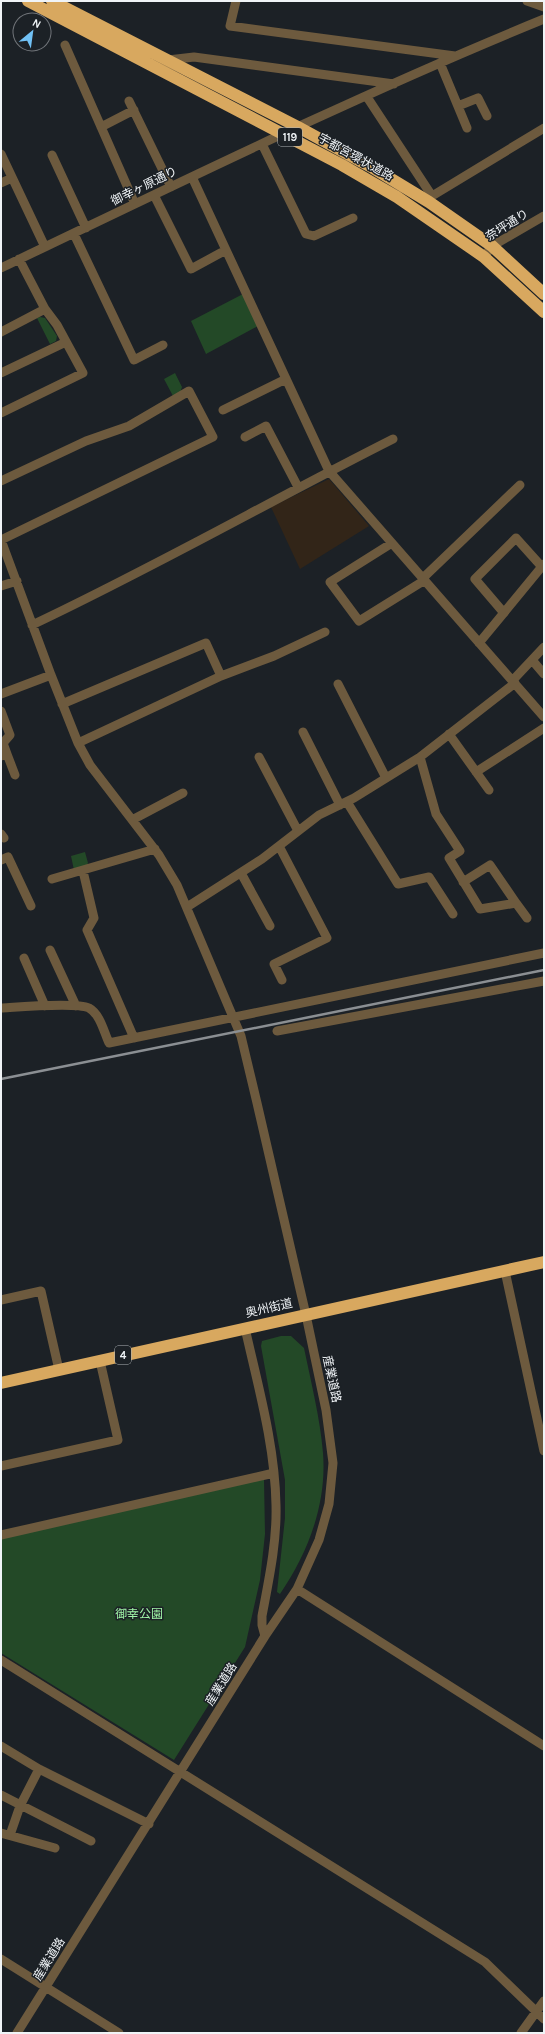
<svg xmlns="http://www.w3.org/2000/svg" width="545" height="2034" viewBox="0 0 545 2034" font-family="Karla,'Noto Sans JP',sans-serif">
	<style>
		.medical { fill: #322518 }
		.green { fill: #234927 }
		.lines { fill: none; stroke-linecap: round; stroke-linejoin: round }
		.minor { stroke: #6d5a3e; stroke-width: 9 }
		.highway { stroke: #d8a85f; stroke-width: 12 }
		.rail { stroke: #8b8f93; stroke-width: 2.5 }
		.labels { text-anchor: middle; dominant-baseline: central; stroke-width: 3; stroke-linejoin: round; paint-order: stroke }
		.shield { fill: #1c2126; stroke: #b0b5b8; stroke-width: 1 }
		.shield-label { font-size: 11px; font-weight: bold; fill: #f0f4f7 }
		.street-label { font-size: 12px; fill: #f0f4f7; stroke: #1c2126 }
		.park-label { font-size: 12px; fill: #a1f7a8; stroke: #1c2126 }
	</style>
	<rect width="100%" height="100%" fill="#1c2126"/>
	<!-- medical -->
	<path class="medical" d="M329,479L369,526L300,569L271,507Z"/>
	<!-- green -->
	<path class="green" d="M243,294L258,326L206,354L191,321Z
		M40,317L45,318L57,336L56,341L50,344L37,318Z
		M175,373L182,387L180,393L173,396L164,379Z
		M85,852L88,863L86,867L74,870L71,856Z
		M281,1336H291L304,1348C311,1382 320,1418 323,1453C327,1504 308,1553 280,1594L277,1592L285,1518V1480L261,1346L262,1341Z
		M255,1475L264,1480L265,1534L260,1580L245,1647L174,1760L1,1653V1537Z"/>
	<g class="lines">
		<!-- minor -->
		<path class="minor" d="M236,1L230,26L455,56
			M527,1L544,7
			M65,45L135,204
			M168,60L194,57L394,84
			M440,63L467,128
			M367,97L432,196L544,128
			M129,101L171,187
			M458,106L478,98L487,116
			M101,127L134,110
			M262,144L306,234L314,236L353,218
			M1,154L45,247
			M52,155L86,228
			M192,177L329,471L544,717
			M1,183L12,178
			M154,195L191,269L226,250
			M74,234L134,360L163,345
			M484,257L492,246L544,216
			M1,268C181,182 360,94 544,19
			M1,332L45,309
			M1,373L66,342
			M223,410L286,379
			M1,413L83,373L57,325L45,309L19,259
			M245,437L266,426L298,487
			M1,481L86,441L129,426L189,391L213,437L1,540
			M1,540L51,675L78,743L90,765L159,855L177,885L241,1036L257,1103L306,1315L326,1410L333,1463L329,1504L319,1540L297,1589L265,1636L17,2033
			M392,543L330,582L359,621L425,580
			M423,578L520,485
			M1,586L17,581
			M504,613L475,579L516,538L542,567
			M32,625C155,567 272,500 393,439
			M479,643L544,564
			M532,660L544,674
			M513,680L544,647
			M338,684L386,778
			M1,694L51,675
			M62,704L206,643L221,676
			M1,711L10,735L3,743L7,754L1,756
			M303,732L340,805
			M449,734L489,790
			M78,743L221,676L274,656L325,632
			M7,754L15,775
			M259,757L298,831
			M420,757L436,814L460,851L449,858L480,909L516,903L527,918
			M476,772L544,728
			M347,802L398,884L429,877L453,914
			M132,820L183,793
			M1,834L4,838
			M279,846L327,938L274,964L282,980
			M1,860L8,857L31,906
			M83,871L94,918L87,930L134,1038
			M241,873L270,926
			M52,879L155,849
			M463,882L490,865L516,903
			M187,907L262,859L319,815L354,798L420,757L515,683
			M50,950L76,1006
			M24,958L45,1006
			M1,1008C18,1007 76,1002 89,1008C100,1014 104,1032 109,1043L544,953
			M277,1031L544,981
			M505,1271L544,1451
			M1,1300L41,1291L59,1370
			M245,1328C258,1386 275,1445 276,1505C277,1542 269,1579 262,1616V1625L265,1636
			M1,1466L118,1440L100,1361
			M1,1535L274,1473
			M297,1589L544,1746
			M1,1660L485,1962L544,2019
			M1,1746L39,1769L149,1824
			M1,1795L91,1841
			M1,1833L55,1848
			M10,1835L20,1806L39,1769
			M1,1959L119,2033
			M521,2033L544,2001"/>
		<!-- highway -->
		<path class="highway" d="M28,1L342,165L397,197L484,257L544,312
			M52,1L298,127L373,168L429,202L492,246L544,294
			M1,1383L544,1262"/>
		<!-- rail -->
		<path class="rail" d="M1,1079L544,970"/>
	</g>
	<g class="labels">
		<!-- shield labels -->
		<g class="shield">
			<rect x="278" y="128" width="24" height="18" rx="3"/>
			<rect x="115" y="1346" width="16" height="18" rx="3"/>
		</g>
		<g class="shield-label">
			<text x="290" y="137">119</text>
			<text x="123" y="1355">4</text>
		</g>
		<!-- street labels -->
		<g class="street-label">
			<text transform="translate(356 157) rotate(29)">宇都宮環状道路</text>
			<text transform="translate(144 186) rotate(-26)">御幸ヶ原通り</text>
			<text transform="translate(507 225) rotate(-32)">奈坪通り</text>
			<text transform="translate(269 1308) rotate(-13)">奥州街道</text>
			<text transform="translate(332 1379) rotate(78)">産業道路</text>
			<text transform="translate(221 1684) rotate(-58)">産業道路</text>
			<text transform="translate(49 1959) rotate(-58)">産業道路</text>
		</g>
		<!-- park labels -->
		<g class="park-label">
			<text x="139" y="1614">御幸公園</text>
		</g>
	</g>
	<!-- border -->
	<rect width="545" height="2034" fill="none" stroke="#f0f4f7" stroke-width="4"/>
	<!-- north arrow -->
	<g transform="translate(32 32) rotate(29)"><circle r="19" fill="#1c2126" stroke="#71757a"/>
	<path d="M0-3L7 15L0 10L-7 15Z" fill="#71c1f5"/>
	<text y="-6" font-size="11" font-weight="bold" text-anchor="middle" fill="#f0f4f7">N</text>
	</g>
</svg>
